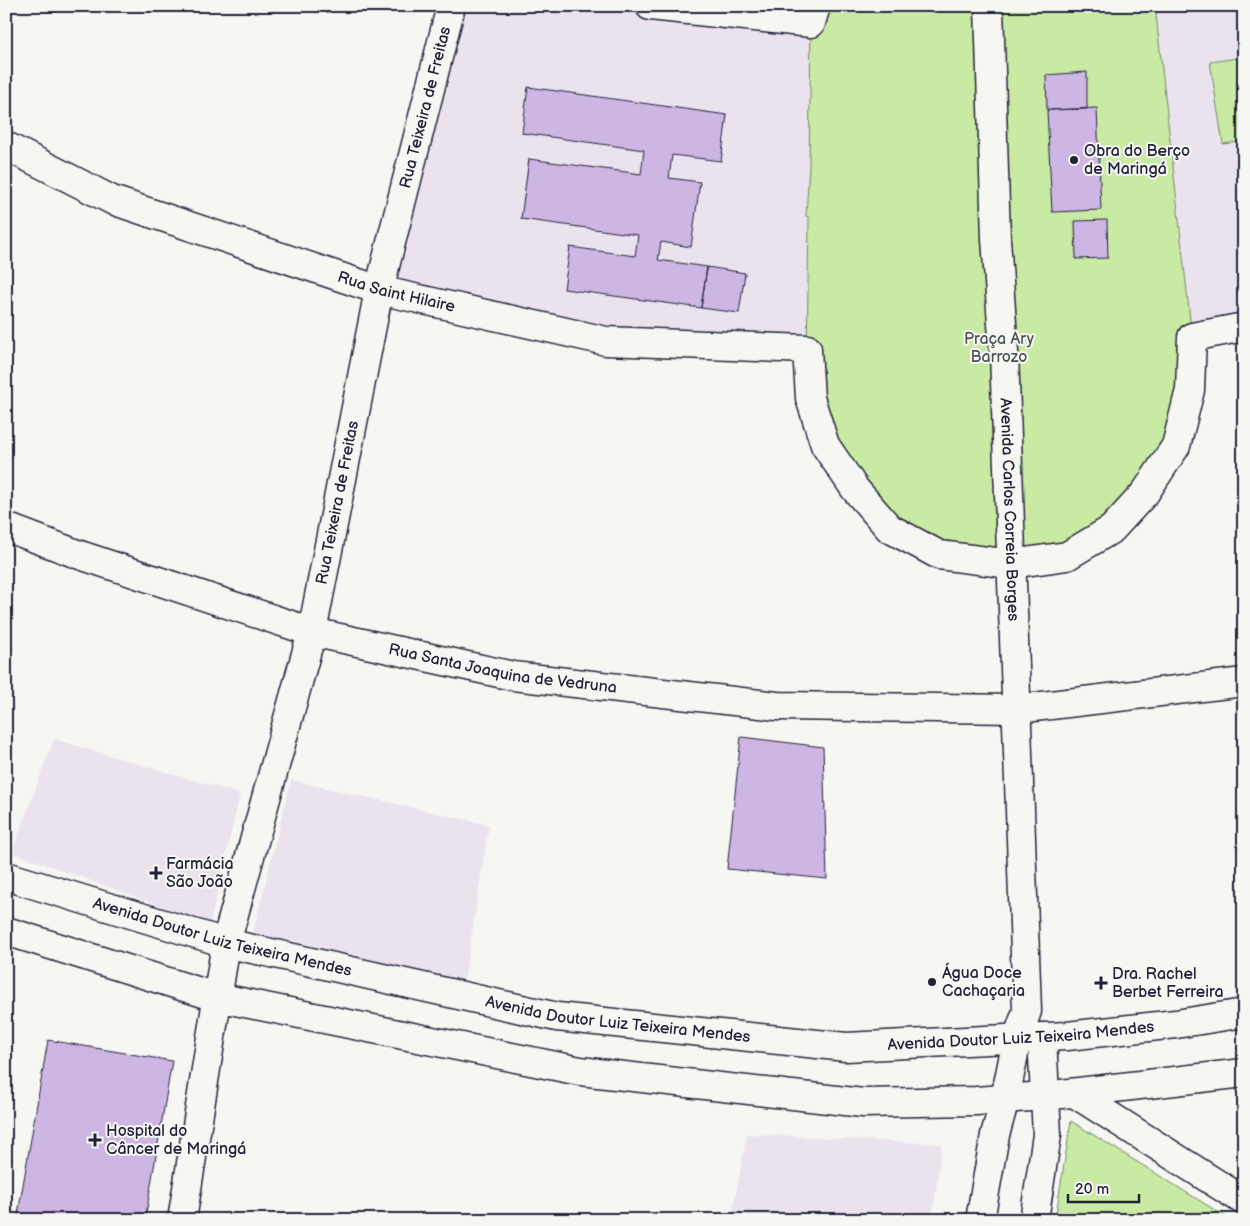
<svg xmlns="http://www.w3.org/2000/svg" width="1250" height="1226" viewBox="0 0 1250 1226" font-family="'Balsamiq Sans',sans-serif">
	<style>
		.built { fill: #eae3ee }
		.green { fill: #c9eaa2; stroke: #76866e }
		.building { fill: #ceb6e4; stroke: #22223b }
		.lines { fill: none; stroke-linecap: round; stroke-linejoin: round }
		.minor-casing { stroke: #22223b; stroke-width: 31 }
		.tertiary-casing { stroke: #22223b; stroke-width: 31 }
		.secondary-casing { stroke: #22223b; stroke-width: 31 }
		.minor { stroke: #f6f6f2; stroke-width: 28 }
		.tertiary { stroke: #f6f6f2; stroke-width: 28 }
		.secondary { stroke: #f6f6f2; stroke-width: 28 }
		.poi-dot { fill: #22223b; stroke: #f6f6f2; stroke-width: 2 }
		.labels { text-anchor: middle; dominant-baseline: central; stroke-width: 4; stroke-linejoin: round; paint-order: stroke }
		.street-label { font-size: 16px; fill: #22223b; stroke: #f6f6f2 }
		.poi-label { font-size: 16px; fill: #22223b; stroke: #f6f6f2; text-anchor: start }
		.park-label { font-size: 16px; fill: #4c5455; stroke: #f6f6f2 }
	</style>
	<rect width="100%" height="100%" fill="#f6f6f2"/>
	<filter id="ink" filterUnits="userSpaceOnUse"><feTurbulence type="fractalNoise" baseFrequency=".02" numOctaves="2"/><feDisplacementMap in="SourceGraphic" scale="10" xChannelSelector="R" yChannelSelector="G"/><feConvolveMatrix kernelMatrix="1 2 1 2 8 2 1 2 1" color-interpolation-filters="sRGB"/></filter>
	<g filter="url(#ink)">
		<!-- built -->
		<path class="built" d="M451,6H650L811,23L1004,359L606,341L379,290Z
			M1155,6H1244V327L1192,337Z
			M54,739L240,794L210,924L12,852Z
			M291,780L489,825L464,982L253,933Z
			M747,1134L942,1144L932,1220H731Z"/>
		<!-- green -->
		<path class="green" d="M816,6H1155L1192,337L1176,446L1067,556L939,555L855,489L807,354L809,217L806,216L809,166L811,23Z
			M1244,57V141L1223,144L1210,62Z
			M1071,1121L1231,1220H1055Z"/>
		<!-- building -->
		<path class="building" d="M1087,72V109L1047,110L1046,75Z
			M528,87L727,115L721,161L672,155L669,178L700,182L691,247L661,242L658,260L707,267L701,308L564,289L570,247L635,256L638,235L521,219L529,159L641,174L644,150L522,133Z
			M1097,108L1101,210L1052,212L1047,110Z
			M1107,220L1108,258L1076,259L1075,221Z
			M707,267L745,273L739,313L701,308Z
			M741,737L823,747L827,879L727,869Z
			M48,1040L172,1061L145,1220H17Z"/>
		<g class="lines">
			<defs>
				<g id="minor">
					<path d="M650,6L811,23L816,6"/>
					<path id="s1" d="M6,146L112,200L379,290L606,341L807,349L810,398L825,445L855,489L889,528L939,555L1011,564L1067,556L1112,529L1145,493L1176,446L1190,390L1192,337L1244,327"/>
					<path id="s2" d="M6,527L77,554L312,632L513,676L777,706L1017,709L1244,682"/>
					<path d="M1074,1093L1244,1201"/>
					<path id="s3" d="M182,1220L226,943L312,632L379,290L451,6"/>
				</g>
				<g id="tertiary">
					<path id="s4" d="M989,6L996,239L1004,352L1027,1011L1017,1039"/>
				</g>
				<g id="secondary">
					<path id="s5" d="M6,876L226,943L557,1017L846,1047L1067,1036L1176,1024L1244,1013"/>
					<path d="M6,931L216,997L580,1071L863,1103L976,1101L1044,1096L1244,1073"/>
					<path d="M980,1220L995,1135L1005,1099L1017,1039"/>
					<path d="M1034,1220L1047,1135L1042,1037"/>
				</g>
			</defs>
			<!-- minor casing -->
			<use href="#minor" class="minor-casing"/>
			<!-- tertiary casing -->
			<use href="#tertiary" class="tertiary-casing"/>
			<!-- secondary casing -->
			<use href="#secondary" class="secondary-casing"/>
			<!-- minor -->
			<use href="#minor" class="minor"/>
			<!-- tertiary -->
			<use href="#tertiary" class="tertiary"/>
			<!-- secondary -->
			<use href="#secondary" class="secondary"/>
		</g>
	</g>
	<!-- markers -->
	<g class="poi-dot">
		<circle cx="1074" cy="160" r="5"/>
		<path d="M153.5 865.5h5v5h5v5h-5v5h-5v-5h-5v-5h5z"/>
		<circle cx="932" cy="982" r="5"/>
		<path d="M1098.5 975.5h5v5h5v5h-5v5h-5v-5h-5v-5h5z"/>
		<path d="M92.5 1132.5h5v5h5v5h-5v5h-5v-5h-5v-5h5z"/>
	</g>
	<g class="labels">
		<!-- street labels -->
		<g class="street-label">
			<text stroke="none"><textPath href="#s3" startOffset="1140">Rua Teixeira de Freitas</textPath></text>
			<text stroke="none"><textPath href="#s1" startOffset="418">Rua Saint Hilaire</textPath></text>
			<text stroke="none"><textPath href="#s3" startOffset="735">Rua Teixeira de Freitas</textPath></text>
			<text stroke="none"><textPath href="#s4" startOffset="504">Avenida Carlos Correia Borges</textPath></text>
			<text stroke="none"><textPath href="#s2" startOffset="518">Rua Santa Joaquina de Vedruna</textPath></text>
			<text stroke="none"><textPath href="#s5" startOffset="225">Avenida Doutor Luiz Teixeira Mendes</textPath></text>
			<text stroke="none"><textPath href="#s5" startOffset="630">Avenida Doutor Luiz Teixeira Mendes</textPath></text>
			<text stroke="none"><textPath href="#s5" startOffset="1035">Avenida Doutor Luiz Teixeira Mendes</textPath></text>
		</g>
		<!-- poi labels -->
		<g class="poi-label">
			<text x="1084" y="151">Obra do Berço<tspan x="1084" dy="18">de Maringá</tspan></text>
			<text x="166" y="864">Farmácia<tspan x="166" dy="18">São João</tspan></text>
			<text x="942" y="973">Água Doce<tspan x="942" dy="18">Cachaçaria</tspan></text>
			<text x="1112" y="974">Dra. Rachel<tspan x="1112" dy="18">Berbet Ferreira</tspan></text>
			<text x="106" y="1131">Hospital do<tspan x="106" dy="18">Câncer de Maringá</tspan></text>
		</g>
		<!-- park labels -->
		<g class="park-label">
			<text x="999" y="339">Praça Ary<tspan x="999" dy="18">Barrozo</tspan></text>
		</g>
	</g>
	<!-- margin -->
	<rect width="1250" height="1226" fill="none" stroke="#f6f6f2" stroke-width="25"/>
	<rect x="12" y="12" width="1225" height="1201" fill="none" stroke="#22223b" stroke-width="2" filter="url(#ink)"/>
	<!-- scale -->
	<path d="M1068 1194v8h71v-8" fill="none" stroke="#22223b" stroke-width="2.5"/>
	<text x="1075" y="1194" font-size="15" fill="#22223b" stroke="#f6f6f2" stroke-width="4" paint-order="stroke">20 m</text>
</svg>
